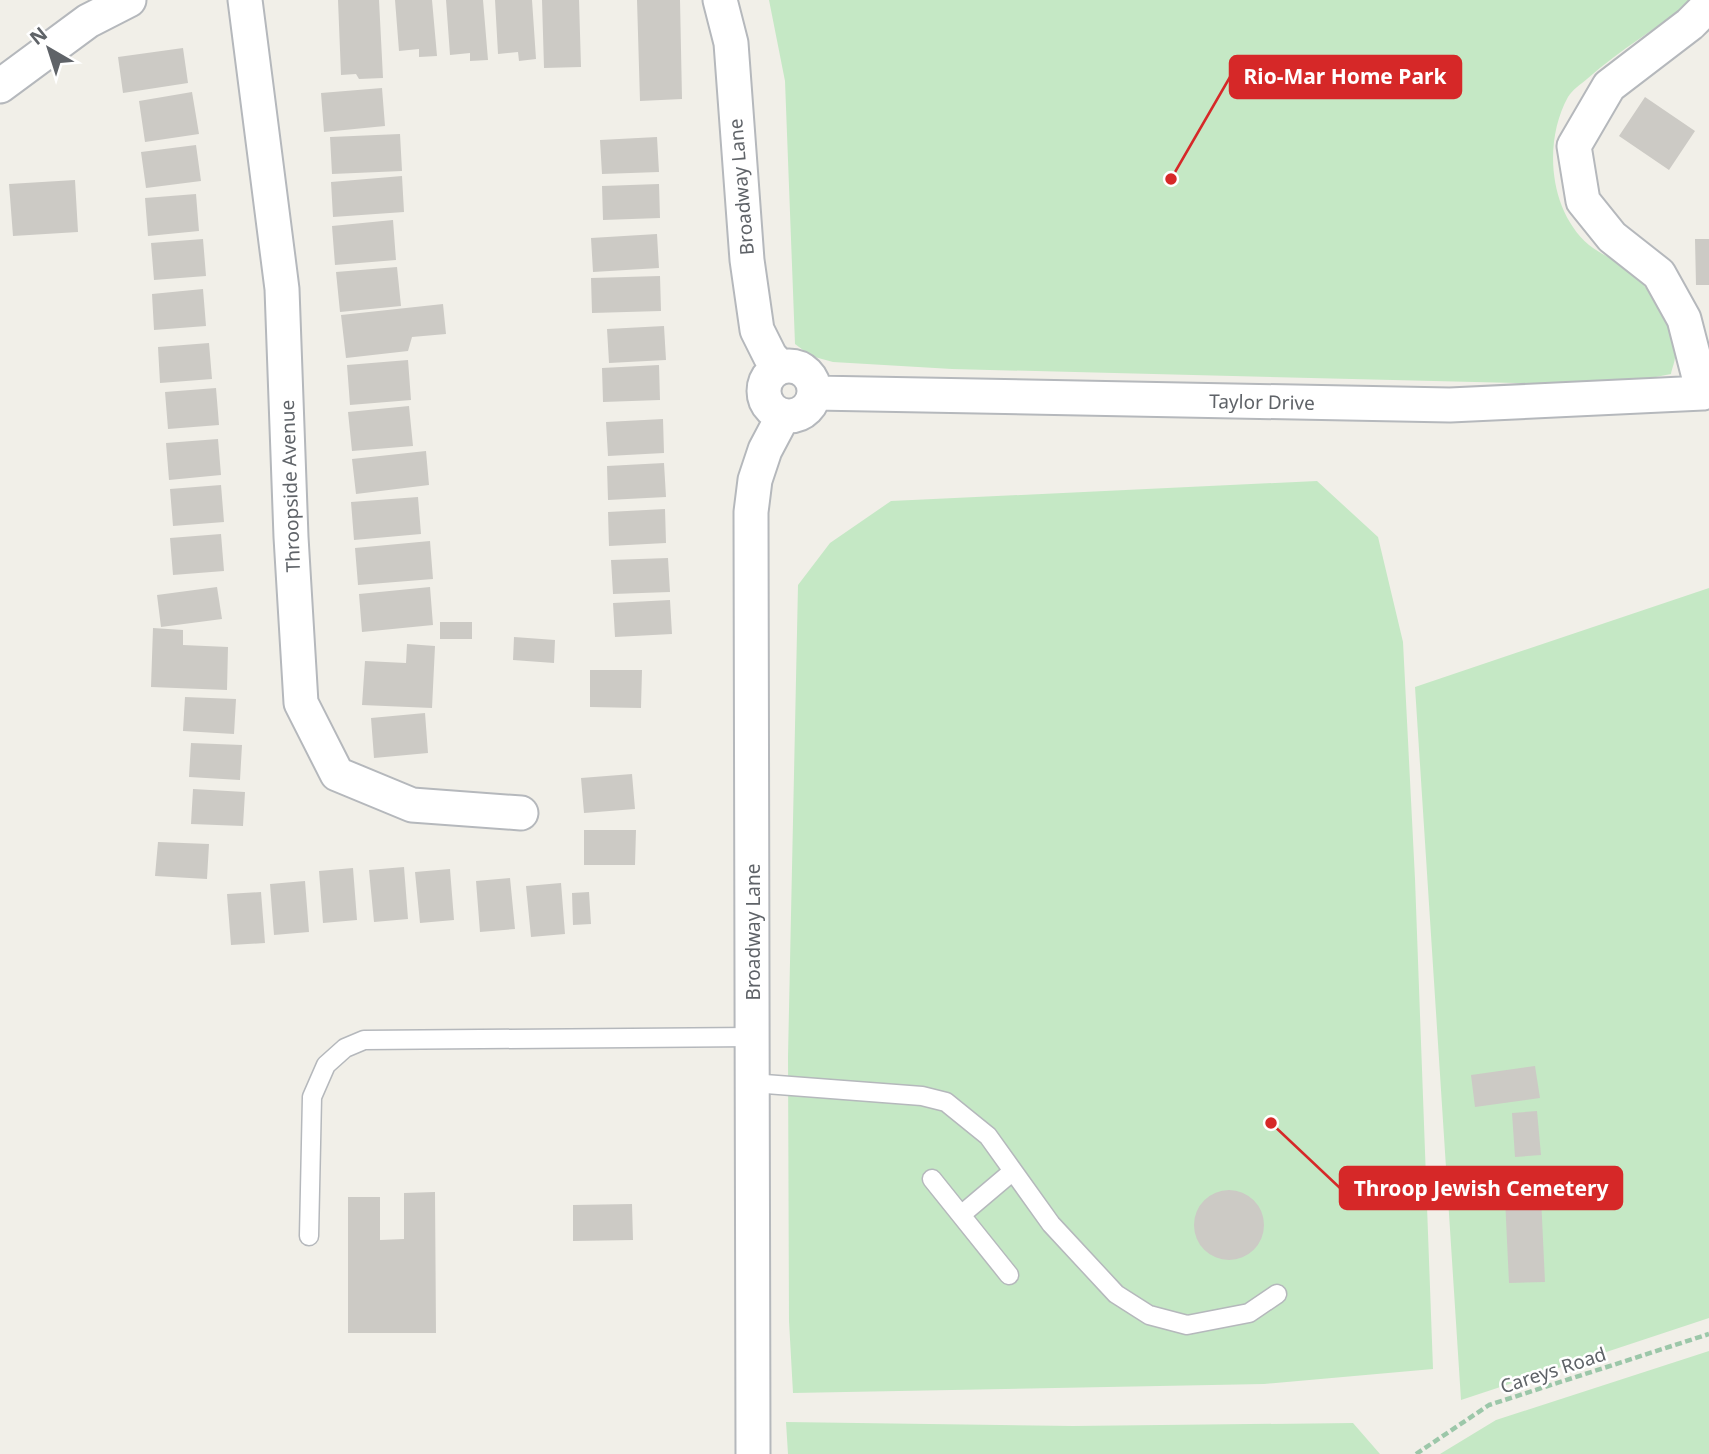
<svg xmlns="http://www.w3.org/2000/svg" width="1709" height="1454" viewBox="0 0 1709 1454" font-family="'Noto Sans',sans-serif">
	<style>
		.green { fill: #c5e8c5 }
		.building { fill: #cccac5 }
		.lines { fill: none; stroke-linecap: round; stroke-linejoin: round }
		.lane-casing { stroke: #b5b8bc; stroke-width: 21 }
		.street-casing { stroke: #b5b8bc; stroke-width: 37 }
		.path { stroke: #9cc7a9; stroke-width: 4.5; stroke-dasharray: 7 3.5; stroke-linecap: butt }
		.lane { stroke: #fff; stroke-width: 18 }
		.street { stroke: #fff; stroke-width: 33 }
		.labels { text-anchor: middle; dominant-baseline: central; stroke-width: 5; stroke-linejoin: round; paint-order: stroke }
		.street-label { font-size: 19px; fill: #5f6368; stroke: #fff }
		.leader { fill: none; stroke: #d62828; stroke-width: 2.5 }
		.callout-dot { fill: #d62828; stroke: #fff; stroke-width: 2.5 }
		.callout { fill: #d62828; stroke: #d62828; stroke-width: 2.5 }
		.callout-label { font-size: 21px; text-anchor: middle; font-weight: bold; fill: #fff }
	</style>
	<rect width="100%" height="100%" fill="#f1efe8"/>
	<!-- green -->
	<path class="green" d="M769,0H1695C1659,26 1620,50 1587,79C1581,84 1572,90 1568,97C1543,142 1549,211 1589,245C1600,254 1614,259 1626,268C1651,287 1670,321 1675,353C1676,360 1672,368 1671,374L1630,382L1556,384L952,369L833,362L811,356L795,344L785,81Z
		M1317,481L1378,537L1403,642L1415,879L1433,1369L1264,1384L793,1393L789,1321L788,1057L798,585L830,543L891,501Z
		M1709,588V1318L1461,1400L1415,687Z
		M1709,1351V1454H1440L1496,1420Z
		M786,1422L1073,1426L1353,1423L1380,1454H788Z"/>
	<!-- building -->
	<path class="building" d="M338,0H379L383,78L359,79L356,74L341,75Z
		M395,0H432L437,56L419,57V49L399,51Z
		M446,0H483L488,60L470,61V53L450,55Z
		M495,0H532L536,59L519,61L518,52L498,54Z
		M542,0H579L581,67L544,68Z
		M637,0H680L682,99L640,101Z
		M183,48L188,83L123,93L118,57Z
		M382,88L385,126L324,132L321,93Z
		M192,92L199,134L145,142L139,101Z
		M1645,97L1695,131L1669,170L1619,136Z
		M400,134L402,171L332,174L330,137Z
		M657,137L659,172L602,174L600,140Z
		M196,145L201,181L146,188L141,152Z
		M402,176L404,212L333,217L331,182Z
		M75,180L78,232L13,236L9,184Z
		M659,184L660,218L603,220L602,186Z
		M196,194L199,231L148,236L145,198Z
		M393,220L396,260L335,265L332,226Z
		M657,234L659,268L593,272L591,238Z
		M203,239L206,276L154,280L151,243Z
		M1695,239H1709V285H1696Z
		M397,267L401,306L340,312L336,272Z
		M660,276L661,311L592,313L591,278Z
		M203,289L206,326L154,330L152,294Z
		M443,304L446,334L412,337L408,351L346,358L341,315Z
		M664,326L666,360L609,363L607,329Z
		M209,343L212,379L160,383L158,347Z
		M408,360L411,400L350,405L347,365Z
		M659,365L660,400L603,402L602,368Z
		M216,388L219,425L168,429L165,392Z
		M409,406L413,446L352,451L348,412Z
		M663,419L664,453L608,456L606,422Z
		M218,439L221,475L169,480L166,443Z
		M426,451L429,485L356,494L352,459Z
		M664,463L666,497L608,500L607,466Z
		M221,485L224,522L173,526L170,489Z
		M418,497L421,534L354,540L351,502Z
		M665,509L666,543L609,546L608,512Z
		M221,534L224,571L173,575L170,538Z
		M430,541L433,579L358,585L355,548Z
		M668,558L670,592L613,594L611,560Z
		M217,587L222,619L161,627L157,595Z
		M430,587L433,625L362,632L359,594Z
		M670,600L672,634L615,637L613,603Z
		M440,622H472V639H440Z
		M153,628L183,630V645L228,647L227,690L151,687Z
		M514,637L555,640L554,663L513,660Z
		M407,644L435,646L432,708L362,705L365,661L406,663Z
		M590,670H642L641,708L590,707Z
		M185,697L236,699L234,734L183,731Z
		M425,713L428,753L374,758L371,718Z
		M191,743L242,745L240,780L189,777Z
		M632,774L635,809L584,813L581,778Z
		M193,789L245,792L243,826L191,824Z
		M584,830H636L635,865H584Z
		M158,842L209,844L207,879L155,876Z
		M404,867L408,919L374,922L369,870Z
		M353,868L357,920L323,923L319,871Z
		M450,869L454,920L420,923L415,872Z
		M510,878L515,929L480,932L476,881Z
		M305,881L309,932L274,935L270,884Z
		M561,883L565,934L531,937L526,886Z
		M261,892L265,943L231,945L227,894Z
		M589,892L591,924L573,925L572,893Z
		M1535,1066L1540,1098L1475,1107L1471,1075Z
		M1537,1111L1541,1155L1515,1157L1512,1113Z
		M1194 1225a35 35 0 1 1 70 0a35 35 0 1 1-70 0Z
		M435,1192L436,1333H348V1197H380V1240L404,1239V1193Z
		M1541,1197L1545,1282L1509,1283L1505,1198Z
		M632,1204L633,1240L573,1241V1205Z"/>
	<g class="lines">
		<defs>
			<path id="lane" d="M753,1083L922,1096L946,1102L988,1136L1051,1224L1116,1294L1149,1315L1187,1325L1249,1313L1277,1294
				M932,1179L1009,1275
				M961,1215L1013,1171
				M309,1236L312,1097L326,1065L345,1048L364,1040L753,1037"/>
			<path id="street" d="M245,0L282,289L291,537L301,703L337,774L412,805L521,813
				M720,0L731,43L747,260L757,330L770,356L780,367
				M0,86L88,21L129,0
				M764 391a25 25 0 1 1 50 0a25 25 0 1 1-50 0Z
				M815,393L1450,405L1703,393L1709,391
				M1703,393L1684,319L1659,274L1612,237L1583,201L1574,146L1609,86L1690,24L1709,5
				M753,1454L751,512L755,480L765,450L783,416"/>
		</defs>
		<!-- lane casing -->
		<use href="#lane" class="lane-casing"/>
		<!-- street casing -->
		<use href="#street" class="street-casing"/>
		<!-- path -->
		<path class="path" d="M1416,1454L1489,1405L1709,1334"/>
		<!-- lane -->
		<use href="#lane" class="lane"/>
		<!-- street -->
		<use href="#street" class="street"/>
	</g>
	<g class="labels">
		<!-- street labels -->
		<g class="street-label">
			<text transform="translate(741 187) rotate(-95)">Broadway Lane</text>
			<text transform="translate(1262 402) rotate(1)">Taylor Drive</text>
			<text transform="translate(290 486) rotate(-92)">Throopside Avenue</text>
			<text transform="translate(753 932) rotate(-90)">Broadway Lane</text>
			<text transform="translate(1553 1370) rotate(-18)">Careys Road</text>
		</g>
	</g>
	<!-- callouts -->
	<path class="leader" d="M1171 179L1230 77M1271 1123L1340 1188"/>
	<g class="callout-dot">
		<circle cx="1171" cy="179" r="7"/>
		<circle cx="1271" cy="1123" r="7"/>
	</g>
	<g class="callout">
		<rect x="1230" y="56" width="231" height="42" rx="7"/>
		<rect x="1340" y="1167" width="282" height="42" rx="7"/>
	</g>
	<g class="callout-label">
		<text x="1345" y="84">Rio-Mar Home Park</text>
		<text x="1481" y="1196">Throop Jewish Cemetery</text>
	</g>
	<!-- north arrow -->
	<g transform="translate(49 49) rotate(321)" stroke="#ffffff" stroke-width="5" paint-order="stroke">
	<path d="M0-5L12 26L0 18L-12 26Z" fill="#5f6368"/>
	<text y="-10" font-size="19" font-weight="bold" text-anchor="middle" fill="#5f6368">N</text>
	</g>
</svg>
